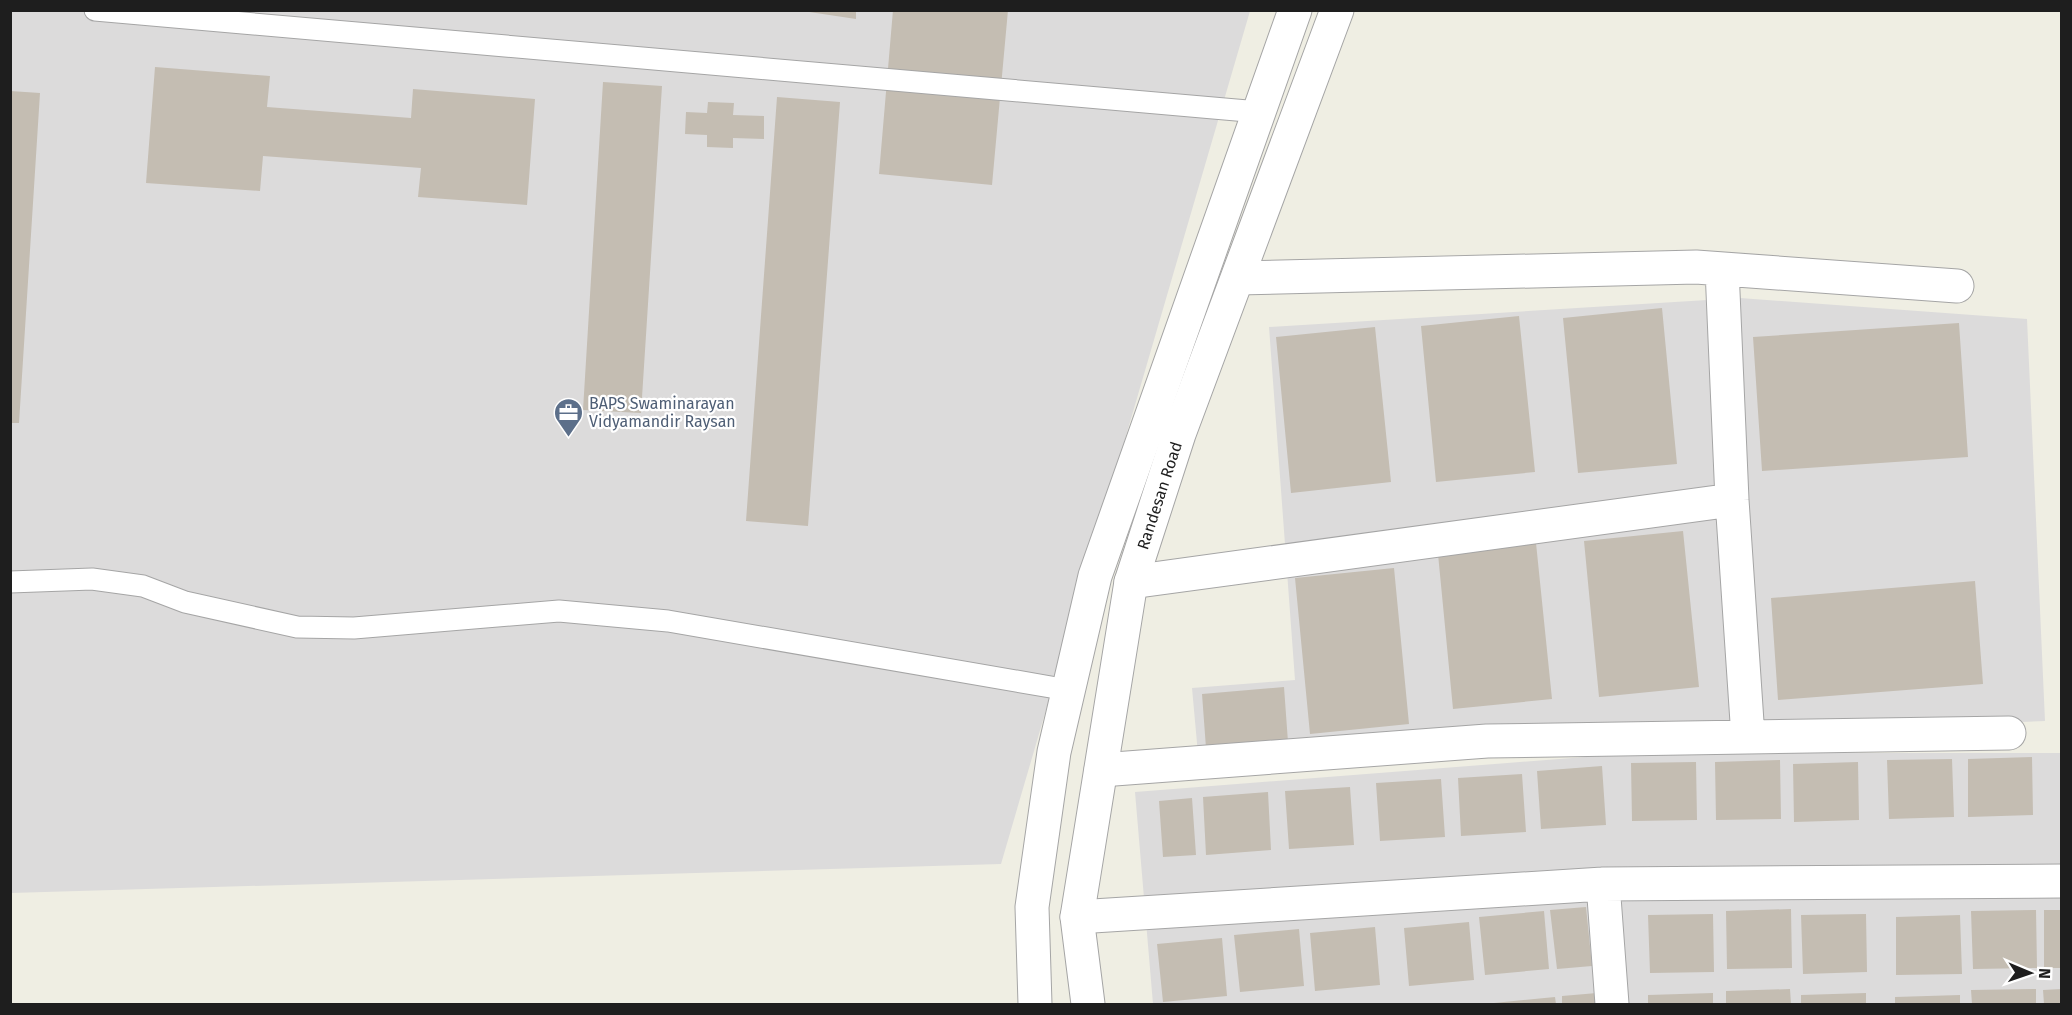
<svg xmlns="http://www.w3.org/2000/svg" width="2072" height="1015" viewBox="0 0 2072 1015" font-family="'Fira Sans',sans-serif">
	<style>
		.residential { fill: #dcdbdb }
		.building { fill: #c4bdb2 }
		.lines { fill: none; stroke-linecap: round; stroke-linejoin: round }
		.service-casing { stroke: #a5a5a5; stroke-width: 23 }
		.minor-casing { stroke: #a5a5a5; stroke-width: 35 }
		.tertiary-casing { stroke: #a5a5a5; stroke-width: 35 }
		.service { stroke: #fff; stroke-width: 21 }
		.minor { stroke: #fff; stroke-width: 33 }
		.tertiary { stroke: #fff; stroke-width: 33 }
		.labels { text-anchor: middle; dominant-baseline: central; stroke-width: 4.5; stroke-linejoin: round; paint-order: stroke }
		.service-label { font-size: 16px; fill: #4e5e75; stroke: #fff; text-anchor: start }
		.street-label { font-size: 16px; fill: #1e1e1e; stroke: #fff }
	</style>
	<rect width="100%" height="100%" fill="#efeee3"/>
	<!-- residential -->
	<path class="residential" d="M10,11H1250L1001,864L11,893Z
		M1740,298L2027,319L2045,721L1198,754L1192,688L1295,680L1269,327Z
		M1636,753H2061V1004H1153L1135,792Z"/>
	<!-- building -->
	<path class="building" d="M796,10H856V19Z
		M893,10H1008L992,185L879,174Z
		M155,67L270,76L267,107L411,118L413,89L535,99L527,205L418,197L421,168L263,156L260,191L146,183Z
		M603,82L662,86L641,413L583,410Z
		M10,91L40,93L19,423H10Z
		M777,97L840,102L808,526L746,521Z
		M708,102L734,103L733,115L764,116V139L733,138V148L707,147V135L685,134L686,112L707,113Z
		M1662,308L1677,464L1578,473L1563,318Z
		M1519,316L1535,472L1436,482L1421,326Z
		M1959,323L1968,457L1762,471L1753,337Z
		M1375,327L1391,482L1291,493L1276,337Z
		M1683,531L1699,687L1599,697L1584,541Z
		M1536,543L1552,699L1453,709L1438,554Z
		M1394,568L1409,724L1310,734L1295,578Z
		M1975,581L1983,684L1778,700L1771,598Z
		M1284,687L1288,742L1206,748L1202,694Z
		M2032,757L2033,815L1968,817V759Z
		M1952,759L1954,817L1889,819L1887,760Z
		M1780,760L1781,819L1716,820L1715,762Z
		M1696,762L1697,820L1632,821L1631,763Z
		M1858,762L1859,820L1794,822L1793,764Z
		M1602,766L1606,825L1541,829L1537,771Z
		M1522,774L1526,832L1461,836L1458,778Z
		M1441,779L1445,837L1380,841L1376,783Z
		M1350,787L1354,845L1289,849L1285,791Z
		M1268,792L1271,850L1206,855L1203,797Z
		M1192,798L1196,855L1163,857L1159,801Z
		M1586,907L1592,966L1557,969L1550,910Z
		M1791,909L1792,968L1727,969L1726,911Z
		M2036,910L2037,968L1973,969L1971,911Z
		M2044,910H2062V968H2044Z
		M1544,911L1549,969L1485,975L1479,917Z
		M1713,914L1714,972L1650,973L1648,915Z
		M1866,914L1867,972L1803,974L1801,915Z
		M1960,915L1962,974L1896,975V917Z
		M1469,922L1474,980L1409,986L1404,928Z
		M1375,927L1380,985L1315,991L1310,933Z
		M1299,929L1304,986L1240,992L1234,935Z
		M1222,938L1227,996L1163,1002L1157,944Z
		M1790,989L1791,1004H1726V991Z
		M2036,989V1004H1972L1971,990Z
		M2062,989V1004H2044L2043,990Z
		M1597,993L1598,1004H1562V996Z
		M1713,993V1004H1648V995Z
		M1866,993V1004H1801V995Z
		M1960,995V1004H1895V997Z
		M1555,997L1556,1004H1494V1003Z"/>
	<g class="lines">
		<defs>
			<path id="service" d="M95,10L1259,112
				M10,582L92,579L143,586L185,602L297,627L354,628L559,611L668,621L1068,690"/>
			<path id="minor" d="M1722,269L1732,500L1748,737
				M1238,278L1696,267L1957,286
				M1131,582L1732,500
				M1101,770L1487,741L2009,733
				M1603,884L1612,1004
				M1077,917L1603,884L2062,881"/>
			<g id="tertiary">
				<path d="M1035,1004L1032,907L1054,752L1095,576L1295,10"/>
				<path id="s1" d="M1088,1004L1077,917L1131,582L1179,434L1337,10"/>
			</g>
		</defs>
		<!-- service casing -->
		<use href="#service" class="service-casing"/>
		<!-- minor casing -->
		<use href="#minor" class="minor-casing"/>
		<!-- tertiary casing -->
		<use href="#tertiary" class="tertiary-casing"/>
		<!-- service -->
		<use href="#service" class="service"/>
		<!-- minor -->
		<use href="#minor" class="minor"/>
		<!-- tertiary -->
		<use href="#tertiary" class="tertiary"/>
	</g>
	<!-- icons -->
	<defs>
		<symbol id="office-pin" viewBox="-11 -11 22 30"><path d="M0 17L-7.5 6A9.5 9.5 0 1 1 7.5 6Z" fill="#5c6f8a" stroke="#fff"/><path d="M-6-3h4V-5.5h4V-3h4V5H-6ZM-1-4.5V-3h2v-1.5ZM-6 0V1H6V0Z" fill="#fff"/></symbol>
	</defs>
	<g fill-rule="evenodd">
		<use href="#office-pin" x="552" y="396" width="33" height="45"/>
	</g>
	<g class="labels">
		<!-- service labels -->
		<g class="service-label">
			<text x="589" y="403">BAPS Swaminarayan<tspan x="589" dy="18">Vidyamandir Raysan</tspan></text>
		</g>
		<!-- street labels -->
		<g class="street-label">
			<text stroke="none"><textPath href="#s1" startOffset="518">Randesan Road</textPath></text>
		</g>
	</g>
	<!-- border -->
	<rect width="2072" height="1015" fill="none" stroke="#1e1e1e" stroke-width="24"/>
	<!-- north arrow -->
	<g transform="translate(2030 973) rotate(92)" stroke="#ffffff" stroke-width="4.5" paint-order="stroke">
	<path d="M0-4.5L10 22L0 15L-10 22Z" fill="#1e1e1e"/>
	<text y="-9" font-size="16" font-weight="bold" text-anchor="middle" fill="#1e1e1e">N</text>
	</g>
</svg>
